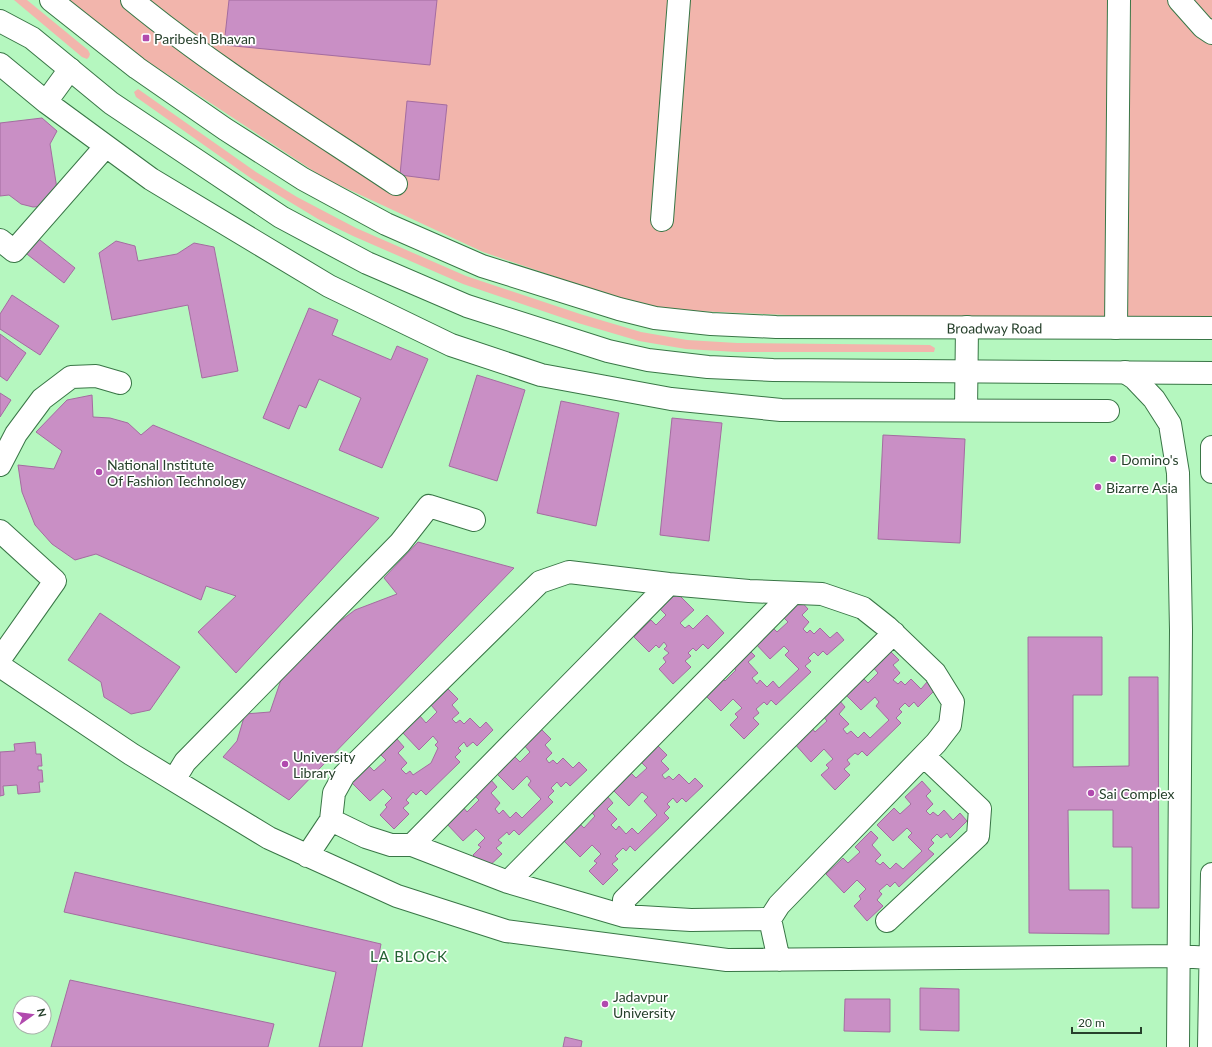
<svg xmlns="http://www.w3.org/2000/svg" width="1212" height="1047" viewBox="0 0 1212 1047" font-family="Lato,sans-serif">
	<style>
		.green { fill: #f2b5ac }
		.building { fill: #c98fc5; stroke: #a46ca0 }
		.lines { fill: none; stroke-linecap: round; stroke-linejoin: round }
		.minor-casing { stroke: #397646; stroke-width: 24 }
		.major-casing { stroke: #397646; stroke-width: 24 }
		.minor { stroke: #fff; stroke-width: 22 }
		.major { stroke: #fff; stroke-width: 22 }
		.poi-dot { fill: #b14aae; stroke: #fff; stroke-width: 1.5 }
		.labels { text-anchor: middle; dominant-baseline: central; stroke-width: 3.5; stroke-linejoin: round; paint-order: stroke }
		.poi-label { font-size: 14px; fill: #26402b; stroke: #fff; text-anchor: start }
		.street-label { font-size: 14px; fill: #26402b; stroke: #fff }
		.neighbourhood-label { font-size: 15px; letter-spacing: 1px; fill: #236232; stroke: #fff }
	</style>
	<rect width="100%" height="100%" fill="#b5f7bf"/>
	<!-- green -->
	<path class="green" d="M14,0H27L88,50L90,54L89,57L87,59L82,57Z
		M69,0H1212V319L837,317L693,311L638,305L483,252L324,178L141,57Z
		M138,89L256,172L297,197L356,228L466,276L580,314L641,332L687,340L737,343L930,345L935,348L934,352H737L686,349L639,341L578,323L463,284L353,236L318,219L252,179L136,97L134,92Z"/>
	<!-- building -->
	<path class="building" d="M229,0H437L430,65L224,45Z
		M407,101L447,105L439,180L400,175Z
		M42,118L57,131L50,144L57,189L45,206L33,207L21,204L9,195L0,196V123Z
		M35,236L75,268L64,283L23,251Z
		M116,241L135,246L138,261L177,254L194,243L214,247L238,371L202,378L188,305L112,320L99,253Z
		M12,295L59,326L40,355L0,329V314Z
		M309,308L338,320L332,335L391,360L397,346L428,359L382,468L339,450L361,398L319,379L306,408L299,405L289,429L263,418Z
		M0,334L26,353L7,381L0,376Z
		M477,375L525,390L497,481L449,466Z
		M0,393L11,400L0,417Z
		M92,395L93,417L110,418L128,423L141,435L153,425L379,518L236,673L198,632L236,596L206,586L201,600L96,554L75,560L52,544L35,525L22,492L18,465L54,469L62,451L36,432L67,400Z
		M561,401L619,413L596,526L537,513Z
		M672,418L722,423L709,541L660,535Z
		M883,435L965,439L960,543L878,539Z
		M418,542L514,568L289,800L223,757L237,741L245,714L270,712L282,677L323,634L355,610L397,594L384,578Z
		M677,593L694,610L680,623L685,628L689,625L693,629L707,615L724,633L708,649L703,644L696,651L693,648L688,653L691,656L685,661L691,667L673,684L659,669L666,662L663,658L669,653L664,649L667,646L664,642L659,648L656,645L649,652L634,637L651,620L656,625L666,615L660,609Z
		M798,598L808,609L802,615L809,622L803,629L807,633L810,630L814,634L820,628L830,638L837,632L844,640L827,655L823,651L818,656L814,652L808,658L811,661L805,666L811,672L776,705L771,700L767,705L764,702L756,709L759,713L753,718L759,724L744,739L730,725L738,717L735,714L742,708L733,699L721,711L703,693L720,676L725,681L736,670L732,665L748,649L755,656L748,662L758,673L752,678L757,684L760,680L767,687L773,681L779,688L799,669L785,655L789,651L784,646L770,659L754,642L771,626L777,632L788,622L781,615Z
		M100,613L180,667L150,710L131,714L104,697L101,682L68,660Z
		M1028,637H1102V695H1073V767L1129,766V677H1158L1159,908H1132V847H1113V810H1068L1069,890H1109V934L1029,933Z
		M889,650L899,660L893,665L900,673L893,680L898,684L901,681L905,685L911,679L921,689L927,682L935,690L918,707L914,702L909,707L905,703L899,709L902,712L896,718L901,723L867,756L862,751L858,755L855,753L847,760L850,764L844,769L850,775L835,790L821,775L829,768L826,765L833,759L824,749L811,762L794,743L811,727L815,732L827,721L823,716L839,700L845,707L839,714L849,724L843,729L847,734L851,731L858,738L864,732L870,738L889,720L876,706L879,702L875,697L861,710L845,694L862,677L868,683L878,673L872,666Z
		M448,689L458,699L452,705L459,713L452,719L456,723L460,720L464,724L470,718L480,728L486,722L493,730L477,746L473,742L467,747L464,742L458,748L461,751L455,757L460,762L426,795L421,790L416,795L413,792L406,800L409,803L403,808L409,814L394,829L380,815L387,807L385,805L392,798L383,789L370,801L352,783L369,766L374,771L386,760L381,755L397,739L404,747L398,753L407,763L401,769L406,774L410,771L413,775L431,763L438,748L435,745L438,742L433,736L419,750L403,733L420,716L426,723L437,712L431,705Z
		M541,729L551,739L545,745L552,753L546,759L549,763L553,760L557,764L563,758L573,768L579,762L587,770L570,786L566,782L561,787L557,782L551,788L554,791L548,797L553,802L519,835L514,830L509,835L507,832L498,840L502,843L496,848L502,854L486,869L473,855L481,847L478,845L485,838L476,829L463,841L446,823L463,807L467,812L479,800L474,795L491,780L497,787L491,793L500,803L495,809L499,814L503,810L510,818L516,812L522,818L541,799L528,785L531,781L527,776L513,790L496,773L514,756L520,762L530,752L524,745Z
		M35,742L36,754H41L42,766H38V770H42L43,782H39L40,792L18,794L17,785L3,786L4,795L0,796V752L15,751L14,744Z
		M657,745L667,755L661,761L669,769L662,775L665,779L669,776L673,780L679,774L689,784L695,778L703,786L686,802L682,798L677,803L673,798L667,804L670,807L664,813L669,818L635,851L630,846L626,851L623,848L615,856L618,859L612,864L618,870L603,885L589,871L597,863L594,861L601,854L592,845L580,857L562,839L579,823L584,828L595,816L590,811L607,796L613,803L607,809L617,819L611,825L616,830L619,826L626,834L632,828L638,834L657,815L644,801L648,797L642,792L629,806L612,789L630,772L636,778L647,768L640,761Z
		M922,781L931,791L926,796L933,804L926,811L930,815L933,812L938,816L944,810L953,820L960,813L967,821L950,838L947,833L941,838L937,834L931,840L934,843L928,849L934,854L899,887L895,882L890,887L887,884L879,891L882,894L877,900L883,906L867,921L854,906L861,899L859,896L866,889L857,880L844,893L826,874L843,858L848,863L860,852L855,847L871,831L878,838L872,845L881,855L875,861L880,865L883,862L890,869L896,863L903,869L922,851L908,837L912,833L907,828L893,841L877,825L894,808L900,814L911,804L905,797Z
		M75,872L381,944L362,1047H319L336,972L64,912Z
		M70,980L274,1024L268,1047H51Z
		M920,988L959,989V1031L920,1030Z
		M845,999H890V1032L844,1031Z
		M565,1037L582,1041L581,1047H563Z"/>
	<g class="lines">
		<defs>
			<path id="minor" d="M132,0C215,68 306,124 396,184
				M1179,0L1203,27L1212,33
				M0,64L46,102L151,179L329,286L451,345L541,375L671,399L781,410L1108,411
				M46,102L70,69
				M662,220L679,0
				M0,240L14,251L106,146
				M1116,328L1119,0
				M1125,372L1134,378L1154,399L1170,424L1178,473L1181,630L1178,1047
				M966,410L967,327
				M1212,447V472
				M0,465L16,434L42,399L71,377L96,376L120,383
				M0,531L55,581L0,659
				M0,666L131,754L269,838L397,896L506,931L727,960L1178,956L1210,958
				M174,780L185,762L400,543L429,506L474,520
				M412,845L669,584
				M307,856L331,820
				M508,882L793,593
				M624,916V900L894,633
				M770,919L691,920L624,916L508,882L412,845H391L366,837L331,820L334,793L344,775L540,582L569,572L669,584L749,591L822,594L863,608L887,627L935,673L953,702L950,725L936,743L779,905L770,919L779,960
				M887,921L978,836L980,809L924,756
				M1209,1047L1212,874"/>
			<g id="major">
				<path id="s1" d="M51,0L137,68L225,129L303,179L386,224L482,266L619,309L655,318L711,324L776,327L1212,328"/>
				<path d="M0,21L32,38L111,103L202,164L281,217L367,263L467,306L608,351L648,360L708,367L773,370L1212,373"/>
			</g>
		</defs>
		<!-- minor casing -->
		<use href="#minor" class="minor-casing"/>
		<!-- major casing -->
		<use href="#major" class="major-casing"/>
		<!-- minor -->
		<use href="#minor" class="minor"/>
		<!-- major -->
		<use href="#major" class="major"/>
	</g>
	<!-- markers -->
	<g class="poi-dot">
		<rect x="142" y="34" width="8" height="8" rx="2"/>
		<circle cx="1113" cy="459" r="4"/>
		<circle cx="99" cy="472" r="4"/>
		<circle cx="1098" cy="487" r="4"/>
		<circle cx="285" cy="764" r="4"/>
		<circle cx="1091" cy="793" r="4"/>
		<circle cx="605" cy="1004" r="4"/>
	</g>
	<g class="labels">
		<!-- poi labels -->
		<g class="poi-label">
			<text x="154" y="38">Paribesh Bhavan</text>
			<text x="1121" y="459">Domino's</text>
			<text x="107" y="464">National Institute<tspan x="107" dy="16">Of Fashion Technology</tspan></text>
			<text x="1106" y="487">Bizarre Asia</text>
			<text x="293" y="756">University<tspan x="293" dy="16">Library</tspan></text>
			<text x="1099" y="793">Sai Complex</text>
			<text x="613" y="996">Jadavpur<tspan x="613" dy="16">University</tspan></text>
		</g>
		<!-- street labels -->
		<g class="street-label">
			<text stroke="none"><textPath href="#s1" startOffset="1029">Broadway Road</textPath></text>
		</g>
		<!-- neighbourhood labels -->
		<g class="neighbourhood-label">
			<text x="409" y="956">LA BLOCK</text>
		</g>
	</g>
	<!-- north arrow -->
	<g transform="translate(32 1015) rotate(76)"><circle r="19" fill="#ffffff" stroke="#a8b3aa"/>
	<path d="M0-3L7 15L0 10L-7 15Z" fill="#b14aae"/>
	<text y="-6" font-size="11" font-weight="bold" text-anchor="middle" fill="#26402b">N</text>
	</g>
	<!-- scale -->
	<path d="M1072 1027v6h69v-6" fill="none" stroke="#26402b" stroke-width="2"/>
	<text x="1078" y="1027" font-size="12" fill="#26402b" stroke="#ffffff" stroke-width="3" paint-order="stroke">20 m</text>
</svg>
